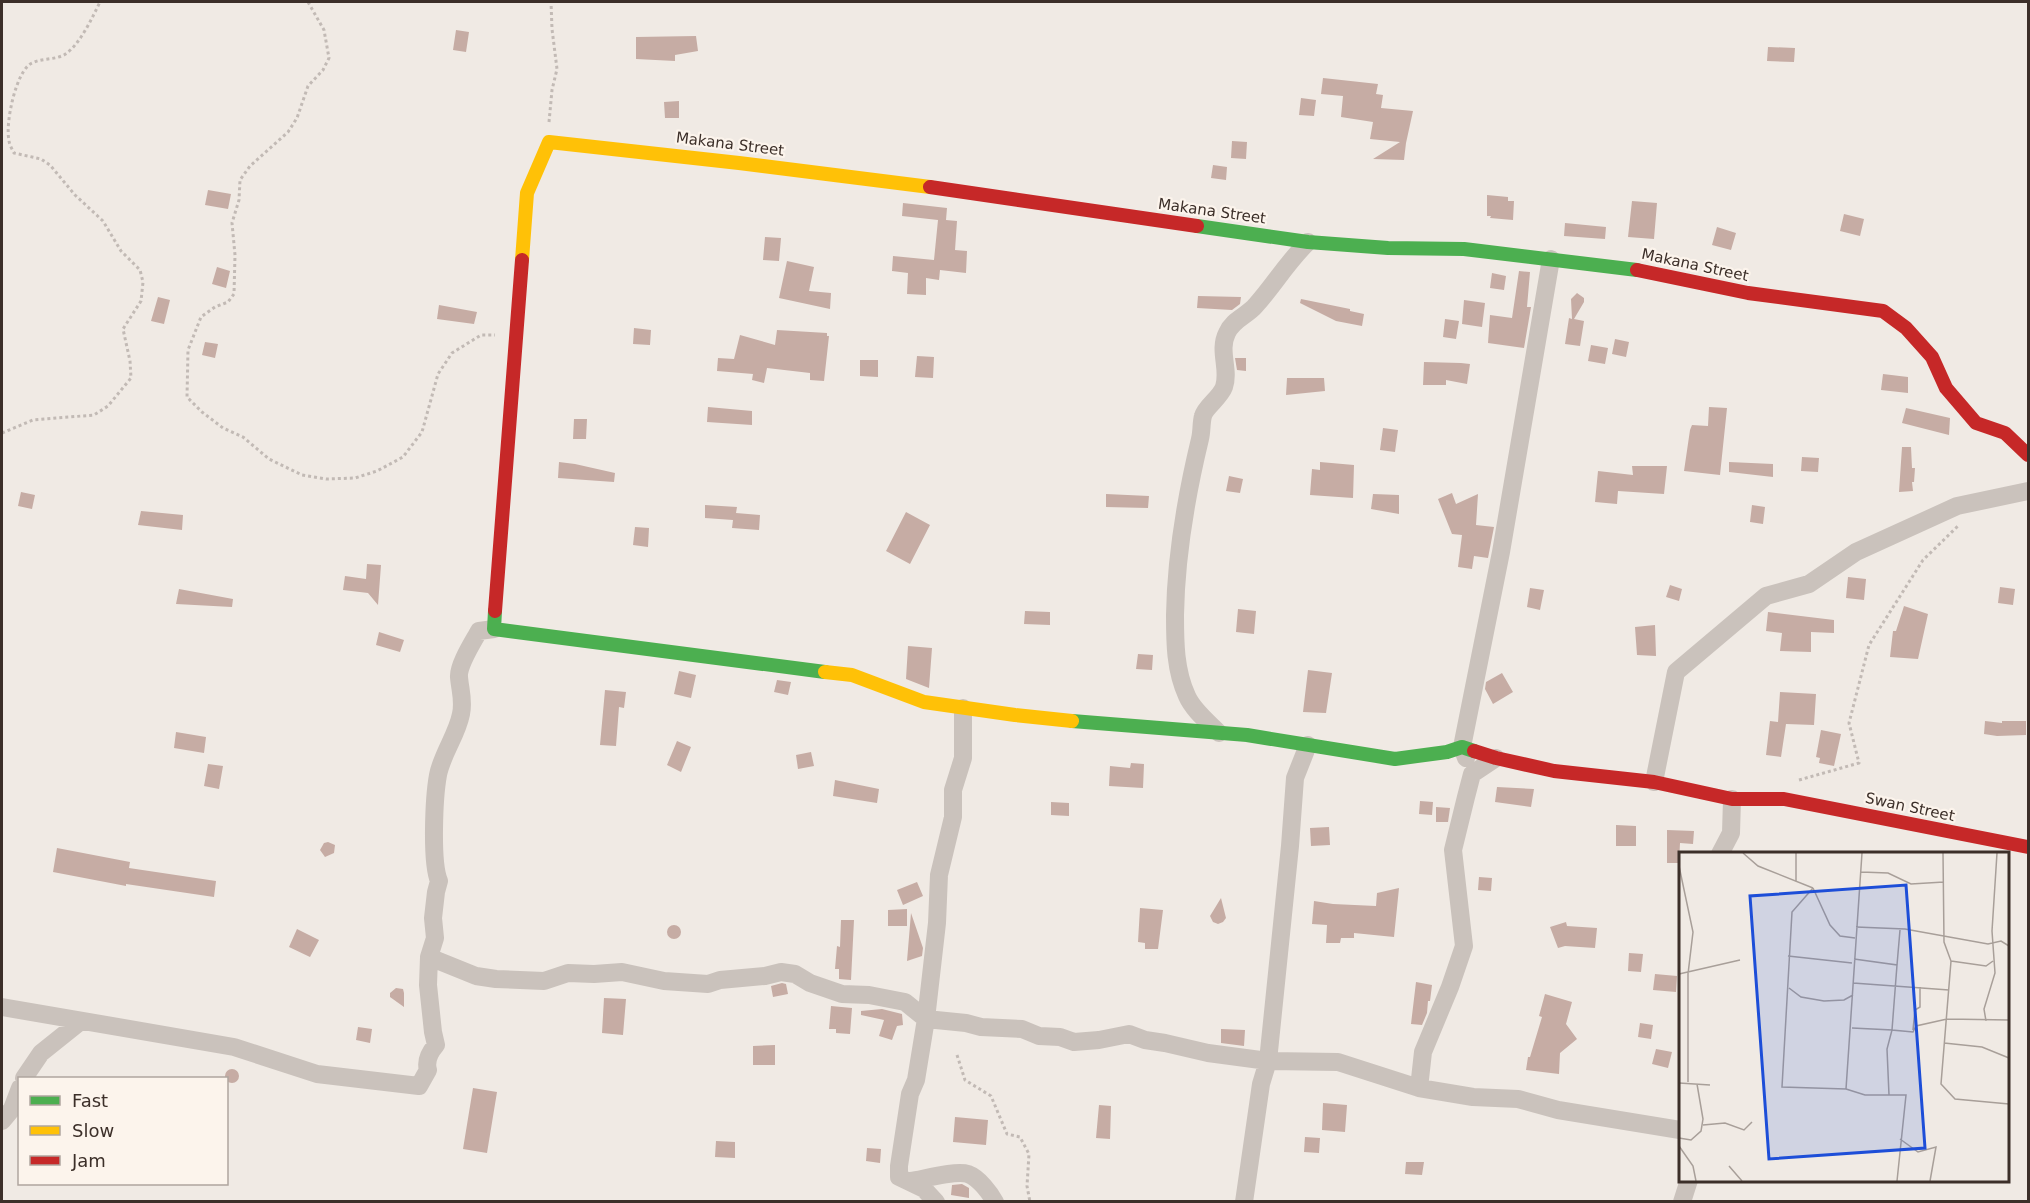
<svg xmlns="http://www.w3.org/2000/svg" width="2030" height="1203" viewBox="0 0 2030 1203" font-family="'DejaVu Sans',sans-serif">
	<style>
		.building { fill: #c6aca4 }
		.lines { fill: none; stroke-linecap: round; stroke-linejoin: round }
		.path { stroke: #c2bab5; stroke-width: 3; stroke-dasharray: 3 3; stroke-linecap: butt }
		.street { stroke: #cac2bc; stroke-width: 18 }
		.fast { stroke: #4caf50; stroke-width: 14 }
		.slow { stroke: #ffc107; stroke-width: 14 }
		.jam { stroke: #c62828; stroke-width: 14 }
		.labels { text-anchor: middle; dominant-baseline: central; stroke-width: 4.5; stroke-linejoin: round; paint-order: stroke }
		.street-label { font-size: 15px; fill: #3c2f29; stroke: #fcf4ec }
		.inset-road { fill: none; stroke: #a89f99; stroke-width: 1.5 }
		.view { fill: #1d4ed8; fill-opacity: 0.15; stroke: #1d4ed8; stroke-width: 3 }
		.inset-edge { fill: none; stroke: #3c2f29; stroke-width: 3 }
	</style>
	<rect width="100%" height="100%" fill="#f0eae4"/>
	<!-- building -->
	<path class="building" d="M456,30L469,32L466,52L453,50Z
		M696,36L698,51L675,55V61L636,59V37Z
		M1768,47L1795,48L1794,62L1767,61Z
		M1323,78L1378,84L1376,94L1383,95L1381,108L1413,111L1406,143L1404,160L1373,159L1400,142L1370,139L1373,122L1341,117L1343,96L1321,94Z
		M1301,98L1316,100L1314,116L1299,115Z
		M679,101V118H665L664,102Z
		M1232,141L1247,142L1246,159L1231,158Z
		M1213,165L1227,167L1226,180L1211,178Z
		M208,190L231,194L228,209L205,205Z
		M1487,195L1508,197V201H1514L1513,220L1490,218L1491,216H1487Z
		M1632,201L1657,203L1654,239L1628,237Z
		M903,203L947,208L946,220L957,221L955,250L967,251L966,273L940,270L939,280L926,278V295L907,294L908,273L892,271L893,256L934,260L938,220L902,216Z
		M1844,214L1864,219L1860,236L1840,231Z
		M1565,223L1606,227L1605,239L1564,236Z
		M1717,227L1736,233L1731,250L1712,245Z
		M765,237L781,238L779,261L763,260Z
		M787,261L814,267L809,291L831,293L830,309L779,298Z
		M217,267L230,271L226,288L212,284Z
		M1519,271L1530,272L1527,307H1531L1524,348L1488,343L1490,315L1512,318Z
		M1492,273L1506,276L1504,290L1490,288Z
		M1577,293L1584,298V302L1574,319L1584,321L1580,346L1565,344L1569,318L1572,319L1571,299Z
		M1198,296L1241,297L1240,304L1232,310L1197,308Z
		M158,297L170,300L164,324L151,321Z
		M1301,299L1350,309V311L1364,314L1362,326L1336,321L1300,303Z
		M1464,300L1485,303L1482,327L1462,324Z
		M439,305L477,312L474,324L437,319Z
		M1445,319L1459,321L1456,339L1443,337Z
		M634,328L651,330L650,345L633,344Z
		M777,330L827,333V336H829L824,381L810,380V373L767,368L764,383L752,380L753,374L717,371L718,358L734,359L740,335L775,345Z
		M1615,339L1629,342L1626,357L1612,354Z
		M205,342L218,344L215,358L202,355Z
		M1591,345L1608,348L1605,364L1588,361Z
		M917,356L934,357L933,378L915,377Z
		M1235,358H1246V371L1237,370Z
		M860,360H878V377L860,376Z
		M1424,362L1461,363L1470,364L1467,384L1446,380V385H1423Z
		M1883,374L1908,377V393L1881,390Z
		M1287,378H1324L1325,391L1286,395Z
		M708,407L752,411V425L707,422Z
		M1709,407L1727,408L1720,475L1684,471L1690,430L1692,425L1708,426Z
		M1906,408L1950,418L1949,435L1902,423Z
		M574,419H587L586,439H573Z
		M1383,428L1398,430L1395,452L1380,450Z
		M1902,447H1911L1912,468H1915L1914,482H1912L1913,491L1899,492Z
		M1802,457L1819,458L1818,472L1801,471Z
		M559,462L575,464L615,473L614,482L558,478Z
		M1320,462L1354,465L1353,498L1310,495L1312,469L1320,470Z
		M1729,462L1773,464V477L1729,472Z
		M1632,466H1667L1664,494L1618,491L1617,504L1595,502L1598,471L1633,475Z
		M1229,476L1243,479L1240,493L1226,491Z
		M21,492L35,495L32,509L18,506Z
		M1452,493L1456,504L1478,494L1476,525L1494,527L1488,558L1474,556L1472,569L1458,567L1462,535L1452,534L1438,499Z
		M1106,494L1149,496L1148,508L1106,507Z
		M1373,494L1399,495V514L1371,509Z
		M705,505L737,507L736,513L760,515L759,530L732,528L733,520L705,518Z
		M1752,505L1765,507L1763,524L1750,522Z
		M141,511L183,515L182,530L138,525Z
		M906,512L930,525L910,564L886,551Z
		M635,527L649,528L648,547L633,545Z
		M367,564L381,565L378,605L368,593L343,590L345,576L366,579Z
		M1848,577L1866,579L1864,600L1846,598Z
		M1670,585L1682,589L1679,601L1666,597Z
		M2000,587L2015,589L2013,605L1998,603Z
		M1530,588L1544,590L1540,610L1527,607Z
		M179,589L233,599L232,607L176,604Z
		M1904,606L1928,614L1918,659L1890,657L1893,631H1896Z
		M1238,609L1256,611L1254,634L1236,632Z
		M1025,611L1050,612V625L1024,624Z
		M1768,612L1834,620V633L1811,632V652L1780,651L1782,633L1766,631Z
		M1655,625L1656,656L1637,655L1635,627Z
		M379,632L404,640L400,652L376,645Z
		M908,646L932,648L929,688L906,679Z
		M1138,654L1153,655L1152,670L1136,669Z
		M1308,670L1332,673L1326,713L1303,712Z
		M679,671L696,675L691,698L674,694Z
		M1502,673L1513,692L1493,704L1485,689L1486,682Z
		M777,680L791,682L788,695L774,692Z
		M605,690L626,692L624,708L619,707L616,746L600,745Z
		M1780,692L1816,694L1814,725L1786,724L1781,757L1766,755L1770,721L1778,722Z
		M1985,721L2002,723V721H2026V735L1997,736L1984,734Z
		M1821,730L1841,734L1834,766L1819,763L1820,758L1816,757Z
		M176,732L206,737L204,753L174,748Z
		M677,741L691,747L681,772L667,765Z
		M811,752L814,766L798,769L796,755Z
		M1131,763L1144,764L1143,788L1109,786L1110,766L1130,768Z
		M208,764L223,766L219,789L204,786Z
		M835,780L879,789L877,803L833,796Z
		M1497,787L1534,789L1531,807L1495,802Z
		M1420,801L1433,802L1432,815L1419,814Z
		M1051,802L1069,803V816L1051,815Z
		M1436,807L1450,808L1448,822H1436Z
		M1616,825L1636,826V846H1616Z
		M1329,827L1330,845L1311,846L1310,828Z
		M1667,830L1694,831L1693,844L1680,843L1679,863H1667Z
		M328,842L335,845L334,853L325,857L320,850L324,843Z
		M57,848L130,862L129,868L216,881L214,897L126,884V886L53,872Z
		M1479,877L1492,878L1491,891L1478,890Z
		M917,882L923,896L903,905L897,890Z
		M1399,888L1394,937L1354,933V938H1341L1340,943H1326L1327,925L1312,924L1314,901L1333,904L1376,906L1377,893Z
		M1221,898L1226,918L1223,922L1218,924L1213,922L1210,916Z
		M1140,908L1163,910L1158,949H1145V943L1138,942Z
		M907,909V926H888V910Z
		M911,913L923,948L922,956L907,961Z
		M841,920H854L851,980L839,979V969H835L837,946L840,947Z
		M1566,922L1567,926L1597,928L1595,948L1565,946L1558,948L1550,927Z
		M667 932a7 7 0 1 1 14 0a7 7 0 1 1-14 0Z
		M297,929L319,940L310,957L289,947Z
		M1629,953L1643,954L1641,972L1628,971Z
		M1655,974L1677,976L1676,992L1653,990Z
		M1416,982L1432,985L1430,1001H1428L1427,1013L1422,1025L1411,1024Z
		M782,983L786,984L788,994L773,997L771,986Z
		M396,988L403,989L404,993V1007L390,997V993Z
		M1545,994L1572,1002L1566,1024L1577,1039L1560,1053L1559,1074L1526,1070L1528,1057H1530L1542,1017L1539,1016Z
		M604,998L626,999L623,1035L602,1033Z
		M831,1006L852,1008L850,1034L836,1033V1029H829Z
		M882,1009L902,1014L903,1025L897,1026L892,1040L879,1036L884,1020L861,1015V1011Z
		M1640,1023L1653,1025L1651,1039L1638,1037Z
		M358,1027L372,1029L370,1043L356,1040Z
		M1221,1029L1245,1030L1244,1046L1221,1043Z
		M775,1045V1065H753V1046Z
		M1656,1049L1672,1052L1668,1068L1652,1064Z
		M225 1076a7 7 0 1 1 14 0a7 7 0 1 1-14 0Z
		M473,1088L497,1092L487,1153L463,1149Z
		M1323,1103L1347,1105L1345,1132L1322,1130Z
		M1099,1105L1111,1106L1110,1139L1096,1138Z
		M955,1117L988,1120L986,1145L953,1142Z
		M1305,1137L1320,1138L1319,1153L1304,1152Z
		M716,1141L735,1142V1158L715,1157Z
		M867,1148L881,1149L880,1163L866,1161Z
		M1406,1162H1424L1422,1175L1405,1174Z
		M952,1185L962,1184L969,1188V1198L951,1195Z"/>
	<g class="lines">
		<!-- path -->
		<path class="path" d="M308,2L324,30L329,58L323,70L308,86L297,118L288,132L250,166L240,180L239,200L232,223L235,255L234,294L228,302L215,307L201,317L188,350L187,397L202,412L223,428L243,437L269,459L302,475L326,479L355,478L377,471L403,457L422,432L438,374L452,353L481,335H495
			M549,122L552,90L557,69L552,29L551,2
			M2,433L33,420L94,415L108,406L131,378L130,361L123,329L141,301L143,282L140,270L121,251L103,221L75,195L50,165L41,159L14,153C12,149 9,144 9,140C5,124 16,70 32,63C42,58 54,60 64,55C80,45 92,18 100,2
			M1799,780L1859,763L1849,723L1869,645L1923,560L1959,525
			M957,1055L965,1080L991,1096L1007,1134L1020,1137L1029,1154L1027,1186L1030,1202"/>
		<!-- street -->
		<path class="street" d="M1219,733C1208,722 1193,710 1187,696C1175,670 1175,642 1175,615C1176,554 1186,497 1200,439C1202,431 1201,423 1203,416C1205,407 1220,398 1224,387C1230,369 1218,351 1227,333C1233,319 1247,316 1256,305C1274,285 1288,261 1308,242
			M1466,758L1462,747L1501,552L1551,259
			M1654,782L1676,672L1766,596L1809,584L1856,552L1957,506L2028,491
			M1720,854L1731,833L1732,799
			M429,957L476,976L496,979L544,981L568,973L594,974L622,972L664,981L708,984L720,980L765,976L781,972L795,974L810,983L842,994L869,995L905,1002L926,1019L937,923L939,875L953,817V790L963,758V708
			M2,1007L234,1047L317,1074L419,1086L428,1070C425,1060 430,1052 436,1045L433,1032L428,985L429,957L435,938L433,918L436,892L439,881C431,862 434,797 438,775C442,754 457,735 461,714C464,700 460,690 459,677C458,665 473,642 479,631L494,629
			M24,1078L41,1053L81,1021
			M1419,1088L1473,1097L1518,1099L1558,1110L1680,1130
			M2,1121L12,1109L20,1088
			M911,1181C924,1179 956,1170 968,1174C979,1178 990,1193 995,1202
			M936,1202L924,1189L899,1177V1166L910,1094L916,1080L926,1019L966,1023L981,1027L1022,1029L1039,1036L1060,1037L1074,1042L1099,1040L1129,1034L1145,1040L1165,1043L1208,1053L1268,1061L1338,1062L1419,1088L1423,1052L1450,987L1464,946L1453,850L1466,797L1472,774L1496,758
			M1244,1202L1261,1084L1268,1061L1290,846L1295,778L1308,745
			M1682,1202L1689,1180"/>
		<!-- fast -->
		<path class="fast" d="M1197,226L1308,242L1388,248L1464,249L1637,270
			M495,611L494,629L825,672
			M1072,721L1247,735L1395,759L1447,752L1462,747L1474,751"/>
		<!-- slow -->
		<path class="slow" d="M522,260L527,193L549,142L739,163L930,187
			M825,672L852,675L924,702L1015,715L1072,721"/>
		<!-- jam -->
		<path class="jam" d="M930,187L1197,226
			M1637,270L1748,293L1883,311L1906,328L1932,357L1946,388L1976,423L2005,433L2028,455
			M495,611L522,260
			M1474,751L1496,758L1554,771L1654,782L1732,799H1784L2028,847"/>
	</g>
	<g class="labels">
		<!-- street labels -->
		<g class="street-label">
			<text transform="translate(730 144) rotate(7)">Makana Street</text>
			<text transform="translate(1212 211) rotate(8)">Makana Street</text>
			<text transform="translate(1695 265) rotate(12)">Makana Street</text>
			<text transform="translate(1910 807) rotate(12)">Swan Street</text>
		</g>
	</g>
	<!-- overview -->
	<g transform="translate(1679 852)">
		<rect width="330" height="330" fill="#f0eae4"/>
		<path class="inset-road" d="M64,1L79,14L134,36M264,1L265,90L272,109L262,232L276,247L330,252M0,14L14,80L9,122V230M182,20L209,21L232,32L265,30M117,29V1M134,36L113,60L103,235L167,237L183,1M134,36L151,73L161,84L176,86M177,75L226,77L309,92L322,89L330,94M109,104L173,111M175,107L218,113L213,178L234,180L237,174L268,167L330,168M272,109L307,114L314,109M218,113L221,78M0,122L61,108M174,131L270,138M110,136L122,145L145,149L165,148L174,143M307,169L305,157L316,121L313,79L318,1M173,176L213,178L208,197L210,243M234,178L236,158L241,155V135M265,191L303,195L330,206M0,231L31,233M167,237L186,243H227L218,329M24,273L46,271L65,278L73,270M0,286L12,288L22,279L24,267L18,232M221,287L239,300L257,295L251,329M0,294L14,314L17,329M50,314L63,329"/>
		<path class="view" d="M227,33L246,296L90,307L71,44Z"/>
		<rect width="330" height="330" class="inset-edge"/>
	</g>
	<!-- border -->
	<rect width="2030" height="1203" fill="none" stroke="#3c2f29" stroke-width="6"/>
	<!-- legend -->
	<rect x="18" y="1077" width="210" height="108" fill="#fcf4ec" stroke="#afa59e" stroke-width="1.5"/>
	<rect x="30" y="1096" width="30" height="9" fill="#4caf50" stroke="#afa59e" stroke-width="1.5"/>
	<text x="72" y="1107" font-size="18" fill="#3c2f29">Fast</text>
	<rect x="30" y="1126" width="30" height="9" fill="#ffc107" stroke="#afa59e" stroke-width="1.5"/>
	<text x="72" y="1137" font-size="18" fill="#3c2f29">Slow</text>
	<rect x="30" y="1156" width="30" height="9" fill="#c62828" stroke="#afa59e" stroke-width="1.5"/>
	<text x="72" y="1167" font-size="18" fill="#3c2f29">Jam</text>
</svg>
